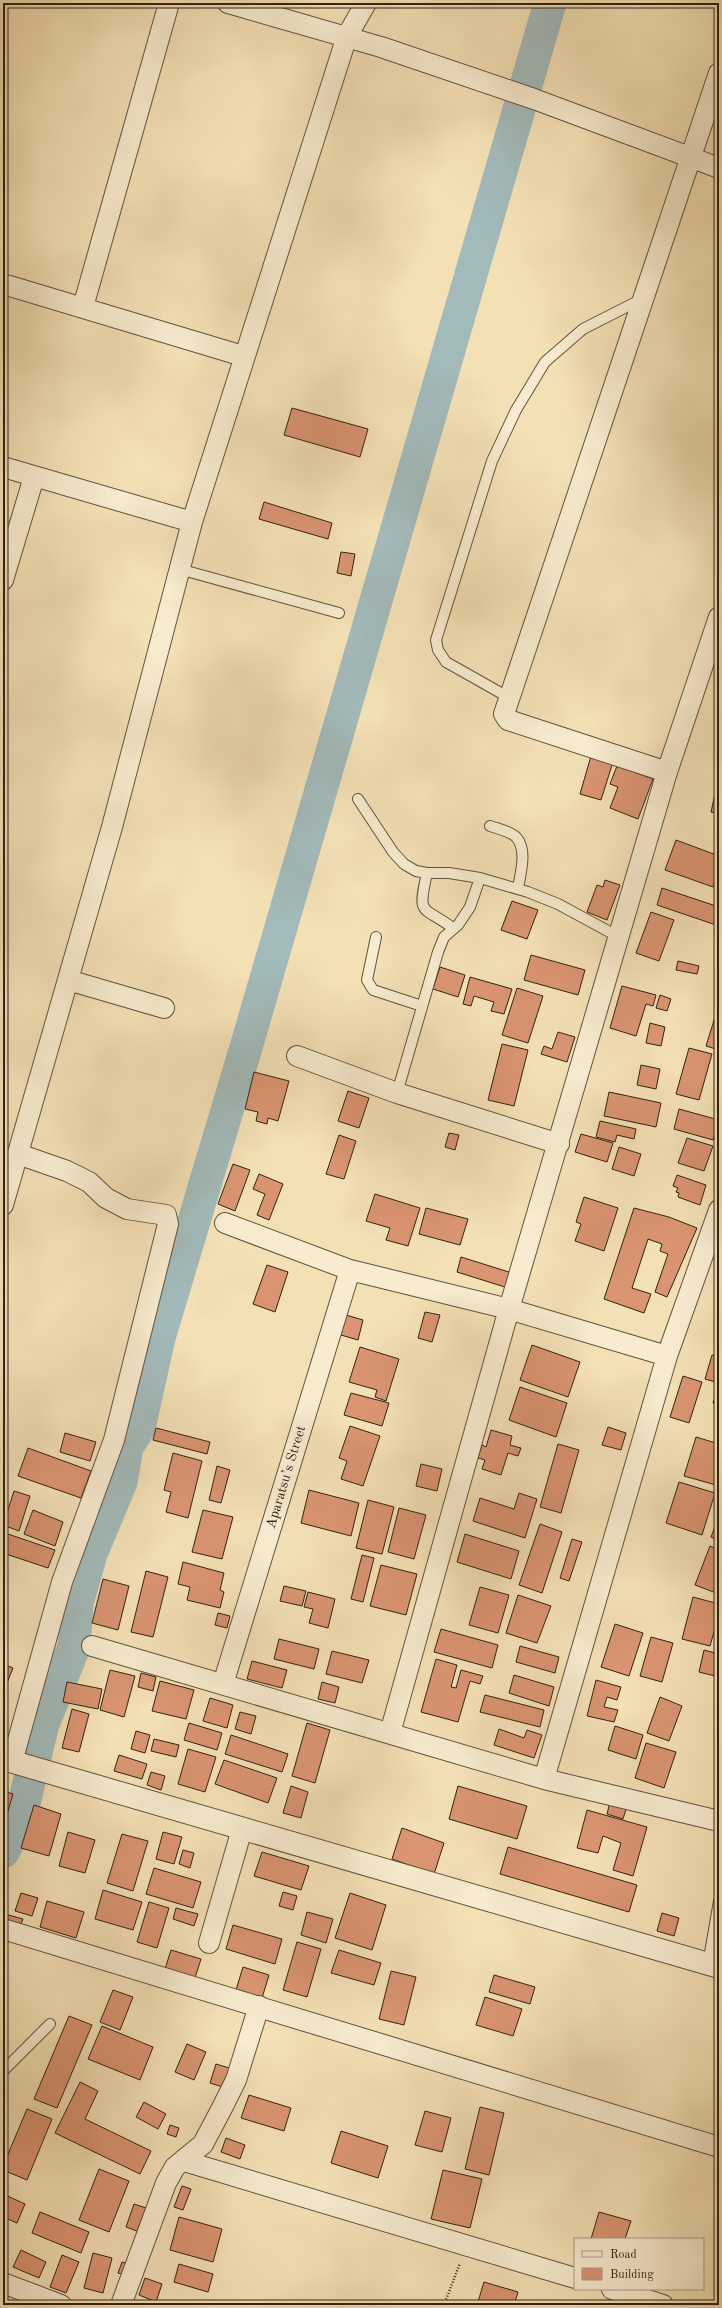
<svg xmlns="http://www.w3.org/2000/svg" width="722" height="2308" viewBox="0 0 722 2308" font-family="'Old Standard TT',serif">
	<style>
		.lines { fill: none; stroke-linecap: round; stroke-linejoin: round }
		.river { stroke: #a2baba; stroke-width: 33 }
		.building { fill: #da9471; stroke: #302215 }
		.service-casing { stroke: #61523d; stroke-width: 12 }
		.minor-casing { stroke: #61523d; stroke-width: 22 }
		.tertiary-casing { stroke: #61523d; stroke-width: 24 }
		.path { stroke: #302215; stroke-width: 2.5; stroke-dasharray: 1 2; stroke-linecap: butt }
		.service { stroke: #f8ebcf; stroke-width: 10 }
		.minor { stroke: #f8ebcf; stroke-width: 20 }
		.tertiary { stroke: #f8ebcf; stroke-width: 22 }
		.labels { text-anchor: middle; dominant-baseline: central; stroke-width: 4; stroke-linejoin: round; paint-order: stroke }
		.street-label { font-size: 14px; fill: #302215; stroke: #f8ebcf }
	</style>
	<rect width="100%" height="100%" fill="#f4e0b5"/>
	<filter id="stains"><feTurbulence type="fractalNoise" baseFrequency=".005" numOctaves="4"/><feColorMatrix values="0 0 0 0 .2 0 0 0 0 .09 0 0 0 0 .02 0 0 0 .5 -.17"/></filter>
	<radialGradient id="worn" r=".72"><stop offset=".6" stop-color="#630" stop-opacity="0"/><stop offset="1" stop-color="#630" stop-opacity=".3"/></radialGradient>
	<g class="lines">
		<!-- river -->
		<path class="river" d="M3,1852L20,1820L43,1724L74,1647L77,1603L91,1554L121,1482L127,1447L139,1428L159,1338L247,1044L550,3"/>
	</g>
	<!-- building -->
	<path class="building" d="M292,408L368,429L360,457L284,435Z
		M264,502L332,523L328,539L259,519Z
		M341,552L355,554L351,576L337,573Z
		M591,756L613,762L601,800L580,794Z
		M617,766L653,779L638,819L610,808L618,787L610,784Z
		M716,789L719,790V814L711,812Z
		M676,840L719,856V870L713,887L665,870Z
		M605,880L620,885L607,920L587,912L597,885L603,887Z
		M662,888L719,907V926L657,905Z
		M512,901L538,910L527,939L501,930Z
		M651,912L674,920L659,961L636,953Z
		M531,955L585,970L578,995L524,980Z
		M678,961L699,966L697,974L676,970Z
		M440,967L465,975L458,997L433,989Z
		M470,977L512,989L504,1014L491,1011L494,1002L474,996L471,1006L463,1004Z
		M622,986L656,995L653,1006L646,1004L636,1036L610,1028Z
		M517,988L543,996L528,1043L502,1035Z
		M660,995L671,999L667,1011L656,1008Z
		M715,1017L719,1019V1050L706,1046Z
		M650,1023L665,1027L661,1046L646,1043Z
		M558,1032L575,1037L567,1062L541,1054L544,1046L552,1049Z
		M502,1044L528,1050L514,1106L488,1100Z
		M689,1048L712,1054L699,1100L676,1094Z
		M641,1065L660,1069L656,1089L637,1085Z
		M254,1072L289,1081L278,1121L268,1118L267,1124L256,1121L258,1112L245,1109Z
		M348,1091L369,1098L359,1128L338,1121Z
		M609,1092L661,1103L656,1127L604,1116Z
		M679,1109L719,1120L713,1140L674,1129Z
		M600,1121L636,1129L634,1139L617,1135L615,1142L596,1137Z
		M449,1133L459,1135L455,1150L445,1147Z
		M581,1134L613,1143L607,1162L575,1152Z
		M339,1135L356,1141L344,1179L326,1174Z
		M687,1138L713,1146L704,1171L678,1163Z
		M619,1147L641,1154L634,1176L612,1169Z
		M233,1164L250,1170L235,1211L218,1204Z
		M259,1174L283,1184L269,1220L257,1215L265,1194L253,1189Z
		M677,1175L706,1185L700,1205L678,1197L679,1193L676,1192L678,1188L673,1186Z
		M375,1194L420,1208L408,1246L386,1240L390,1228L366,1221Z
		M584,1197L618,1208L604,1251L575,1241L581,1224L576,1222Z
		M426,1208L468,1219L460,1245L419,1234Z
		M634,1208L669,1217L697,1228L667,1297L655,1292L668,1254L660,1251L662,1244L648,1239L632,1288L651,1294L644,1313L604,1299Z
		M461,1257L512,1273L508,1288L457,1272Z
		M267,1265L288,1272L275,1312L253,1304Z
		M425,1312L440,1315L432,1342L418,1338Z
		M346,1315L363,1320L358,1340L341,1335Z
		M532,1345L580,1362L568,1397L520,1380Z
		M360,1347L399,1359L386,1401L375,1397L377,1390L349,1382Z
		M712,1355L719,1357V1383L705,1379Z
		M683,1376L702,1382L689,1423L670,1417Z
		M520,1387L567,1403L556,1437L509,1420Z
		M718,1388H719V1405L713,1403Z
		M351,1393L389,1403L382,1426L344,1415Z
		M350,1426L380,1436L363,1486L341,1479L347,1461L339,1458Z
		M608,1427L626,1433L621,1450L602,1445Z
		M156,1428L210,1442L207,1454L153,1440Z
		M491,1430L512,1436L510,1445L521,1448L518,1456L508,1453L501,1475L482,1469L485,1460L478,1458L482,1445L486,1447Z
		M65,1433L96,1442L90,1461L60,1452Z
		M696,1437L719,1444V1475L716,1485L684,1476Z
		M558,1444L579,1450L561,1513L540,1507Z
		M28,1448L91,1471L81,1498L18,1476Z
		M173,1453L202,1461L188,1518L166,1512L171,1492L164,1490Z
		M421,1464L442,1469L437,1491L416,1486Z
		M217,1466L230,1470L221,1503L209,1500Z
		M679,1482L715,1493L702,1535L666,1523Z
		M309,1490L359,1503L351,1536L301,1523Z
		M14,1491L30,1496L19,1531L3,1525Z
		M519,1493L537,1499L525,1538L473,1521L480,1498L514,1509Z
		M368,1500L394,1507L382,1554L356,1548Z
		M399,1508L426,1515L414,1559L388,1552Z
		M33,1510L63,1522L55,1546L24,1534Z
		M203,1510L233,1517L222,1559L192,1552Z
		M719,1516V1541L711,1537Z
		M540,1524L562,1532L542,1593L519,1585Z
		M5,1533L55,1550L48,1568L3,1553Z
		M465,1534L519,1551L511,1579L457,1562Z
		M572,1539L582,1542L569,1581L560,1578Z
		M710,1546L719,1550V1594L695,1585Z
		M362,1555L374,1558L363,1602L351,1599Z
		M183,1562L224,1573L220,1590L224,1592L220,1608L187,1600L190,1587L178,1584Z
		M381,1565L417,1574L406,1615L370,1606Z
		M146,1571L168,1577L153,1637L131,1632Z
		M103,1579L129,1586L118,1630L92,1623Z
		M284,1586L306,1591L302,1606L280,1601Z
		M480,1587L509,1595L498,1633L469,1625Z
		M308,1592L335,1599L328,1628L309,1623L313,1609L304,1607Z
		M518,1595L551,1606L537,1643L506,1633Z
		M693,1597L719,1604V1614L710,1646L682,1639Z
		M218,1613L230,1616L227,1628L215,1625Z
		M615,1624L643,1633L629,1676L601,1667Z
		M441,1629L498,1645L492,1668L434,1652Z
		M651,1637L673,1643L662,1682L640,1676Z
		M279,1639L319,1649L314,1669L274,1659Z
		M520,1646L559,1657L555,1673L516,1662Z
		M704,1650L719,1654V1677L699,1672Z
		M332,1651L369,1660L362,1683L326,1674Z
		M436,1659L457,1665L451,1687L456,1688L461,1670L483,1676L480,1684L470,1681L458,1722L421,1712Z
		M252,1661L287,1670L282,1688L247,1679Z
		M3,1664L13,1668L3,1693Z
		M110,1670L135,1676L124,1717L100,1710Z
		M141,1673L156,1677L153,1691L138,1687Z
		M514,1675L554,1687L549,1706L509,1693Z
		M596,1680L621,1687L617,1700L607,1697L604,1707L618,1710L614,1722L587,1716Z
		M160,1681L194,1690L186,1719L152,1711Z
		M67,1682L102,1689L98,1709L63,1702Z
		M322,1682L339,1687L335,1703L318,1699Z
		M485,1695L544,1710L540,1727L480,1712Z
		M660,1697L682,1706L669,1741L647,1733Z
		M210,1698L233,1705L227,1728L203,1721Z
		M72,1709L89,1714L79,1752L62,1748Z
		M240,1712L256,1716L251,1734L235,1729Z
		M189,1723L222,1733L217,1750L184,1740Z
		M307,1723L330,1730L315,1783L292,1776Z
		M615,1726L643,1735L636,1759L608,1750Z
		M499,1729L524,1738L527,1730L542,1735L534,1758L494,1745Z
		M136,1731L150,1735L145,1753L131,1749Z
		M231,1735L288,1754L282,1772L225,1754Z
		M154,1739L179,1745L176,1757L151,1751Z
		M646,1743L676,1752L664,1788L635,1778Z
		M188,1749L216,1757L205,1792L178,1784Z
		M119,1755L147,1764L142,1779L114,1771Z
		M224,1760L277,1778L268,1803L215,1784Z
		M151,1772L165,1776L161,1790L147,1785Z
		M291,1786L308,1792L301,1818L283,1813Z
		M458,1786L527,1806L517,1839L449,1819Z
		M3,1791L13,1794L5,1821H3Z
		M610,1802L627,1806L623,1819L607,1814Z
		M34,1805L61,1814L49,1856L21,1848Z
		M587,1810L647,1827L633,1876L613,1870L621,1843L603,1836L598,1853L577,1848Z
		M402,1828L444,1843L434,1874L392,1859Z
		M68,1832L95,1840L85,1873L59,1866Z
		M163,1832L182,1837L174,1864L156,1859Z
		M122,1834L148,1841L133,1891L107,1883Z
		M508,1847L637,1885L629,1912L500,1874Z
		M183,1850L194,1853L190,1868L179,1864Z
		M262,1852L309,1866L301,1890L254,1876Z
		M154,1868L201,1882L193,1908L146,1894Z
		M103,1890L142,1902L133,1930L95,1919Z
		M283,1892L297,1896L293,1910L279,1906Z
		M21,1893L38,1898L32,1916L15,1911Z
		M350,1893L386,1905L372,1950L335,1938Z
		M47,1901L84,1912L76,1938L40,1927Z
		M149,1902L169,1908L157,1948L137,1942Z
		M176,1908L198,1914L194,1926L173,1919Z
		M307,1912L333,1919L326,1943L301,1935Z
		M662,1913L679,1918L674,1936L657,1931Z
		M5,1914L23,1919L19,1929L3,1920Z
		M233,1925L282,1939L275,1964L226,1949Z
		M297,1942L321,1949L307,1997L283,1990Z
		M171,1950L201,1959L194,1981L164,1972Z
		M339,1950L381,1963L374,1985L331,1973Z
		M243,1967L269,1975L262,1998L236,1990Z
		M391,1971L416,1977L404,2025L379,2019Z
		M494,1975L535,1987L530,2004L489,1992Z
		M113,1990L133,1997L120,2030L100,2022Z
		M485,1997L522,2009L513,2036L476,2025Z
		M69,2016L92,2025L57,2108L34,2099Z
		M102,2026L153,2047L140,2080L88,2059Z
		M187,2044L206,2052L194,2080L175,2072Z
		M216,2064L236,2070L229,2089L210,2083Z
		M80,2082L98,2091L85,2119L151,2151L140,2174L55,2133Z
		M249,2095L291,2108L284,2131L241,2118Z
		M144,2102L166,2114L158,2129L136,2117Z
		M480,2107L504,2113L489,2175L465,2169Z
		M27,2109L52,2119L27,2180L3,2170V2166Z
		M425,2111L451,2118L442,2152L415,2145Z
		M170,2125L179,2128L176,2137L167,2134Z
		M341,2131L388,2146L378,2178L331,2163Z
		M226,2138L245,2145L240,2159L221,2152Z
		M99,2169L129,2181L109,2232L79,2220Z
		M443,2170L482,2179L470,2228L431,2219Z
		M182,2186L191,2189L183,2210L174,2207Z
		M3,2194L25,2204L17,2223L3,2217Z
		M134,2204L146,2208L137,2231L126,2227Z
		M40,2212L89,2232L81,2253L32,2233Z
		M599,2212L631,2221L625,2239H591Z
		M179,2217L222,2229L213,2262L170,2250Z
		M21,2250L46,2262L39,2278L13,2267Z
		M93,2253L112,2258L103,2293L84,2288Z
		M62,2255L79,2262L66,2293L50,2287Z
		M122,2262L132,2265L128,2276L118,2273Z
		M179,2264L213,2274L208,2292L174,2282Z
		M145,2278L162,2284L156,2302L139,2295Z
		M484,2282L518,2292L514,2305H477Z"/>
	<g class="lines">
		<defs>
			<path id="service" d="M179,569L339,613
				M508,697L446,662L438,650L436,640L492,461L516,410L545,362L583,329L642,299
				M358,799L393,852L404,864L416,871L427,873H449L480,878L528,892L558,904L619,937
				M490,826C498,829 510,831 516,837C528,850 520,874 518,889
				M427,873C417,917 422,905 453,928
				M376,937L367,980L373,990L422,1006
				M397,1093L438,952L444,937L458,925L470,907L480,878
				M708,1964L719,1901
				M3,2071L50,2024"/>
			<path id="minor" d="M228,3L381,47L534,99L719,168
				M3,284L243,356
				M83,307L169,3
				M3,467L192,522
				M3,580L34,477
				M667,772L508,720L504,714L719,73
				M68,980L164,1008
				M297,1056L397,1093L559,1144
				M3,1205L112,827L192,522L347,36L366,3
				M225,1223L350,1270L509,1309L667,1356
				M92,1646L544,1779L719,1821
				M223,1684L350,1270
				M390,1733L509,1309L667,772L719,617
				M12,1762L62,1582L114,1440L168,1224L166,1215L127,1209L106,1198L89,1182L67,1171L18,1154
				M544,1779L667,1356L719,1210
				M3,1929L719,2147
				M209,1943L242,1829
				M184,2161L575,2278
				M3,2283L61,2305
				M612,2289L663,2305
				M121,2305L166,2183L175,2167L203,2144L222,2108L236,2080L259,2006"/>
			<path id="tertiary" d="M3,1759L719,1967"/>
		</defs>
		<!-- service casing -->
		<use href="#service" class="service-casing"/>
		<!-- minor casing -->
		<use href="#minor" class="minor-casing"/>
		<!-- tertiary casing -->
		<use href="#tertiary" class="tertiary-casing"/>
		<!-- path -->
		<path class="path" d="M444,2305L460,2263"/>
		<!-- service -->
		<use href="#service" class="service"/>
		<!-- minor -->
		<use href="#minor" class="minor"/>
		<!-- tertiary -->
		<use href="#tertiary" class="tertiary"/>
	</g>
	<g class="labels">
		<!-- street labels -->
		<g class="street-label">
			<text transform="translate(286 1477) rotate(-73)">Aparatsu’s Street</text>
		</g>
	</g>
	<!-- margin -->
	<rect width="722" height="2308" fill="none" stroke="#f4e0b5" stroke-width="16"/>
	<rect x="4" y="4" width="714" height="2300" fill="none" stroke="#302215" stroke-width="2"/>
	<rect x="8" y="8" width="706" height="2292" fill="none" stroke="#302215"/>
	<!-- legend -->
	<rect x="574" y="2238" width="130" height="52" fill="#f8ebcf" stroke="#a89b85"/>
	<rect x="582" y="2251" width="20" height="6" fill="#f8ebcf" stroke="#a89b85"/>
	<text x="610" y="2258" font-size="12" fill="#302215">Road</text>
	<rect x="582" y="2268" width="20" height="12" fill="#da9471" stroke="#a89b85"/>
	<text x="610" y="2278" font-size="12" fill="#302215">Building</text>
	<rect width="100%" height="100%" filter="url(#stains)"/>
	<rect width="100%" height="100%" fill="url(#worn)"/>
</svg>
